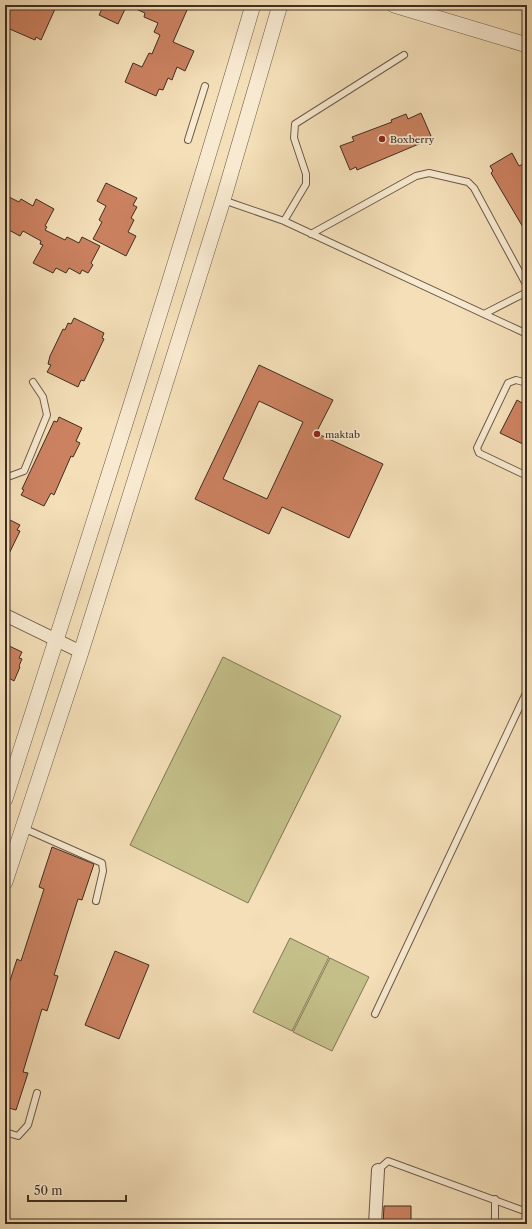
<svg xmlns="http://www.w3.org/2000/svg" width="532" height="1229" viewBox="0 0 532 1229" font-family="'Libre Caslon Text',serif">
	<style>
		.green { fill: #c4bf89; stroke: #817655 }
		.building { fill: #cc8261; stroke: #3e2e21; fill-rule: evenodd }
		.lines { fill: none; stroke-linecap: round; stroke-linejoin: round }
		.service-casing { stroke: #6c5a47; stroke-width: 8 }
		.minor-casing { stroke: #6c5a47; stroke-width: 14 }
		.tertiary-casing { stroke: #6c5a47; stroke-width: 16 }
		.service { stroke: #f8ead1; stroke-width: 6 }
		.minor { stroke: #f8ead1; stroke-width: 12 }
		.tertiary { stroke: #f8ead1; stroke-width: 15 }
		.poi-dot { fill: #8f2418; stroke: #f8ead1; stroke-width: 1.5 }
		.labels { text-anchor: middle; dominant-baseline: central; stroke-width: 3.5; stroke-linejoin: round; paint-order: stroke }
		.poi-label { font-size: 10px; fill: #3e2e21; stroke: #f8ead1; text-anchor: start }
	</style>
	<rect width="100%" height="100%" fill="#f4dfb8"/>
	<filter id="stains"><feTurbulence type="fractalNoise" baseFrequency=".005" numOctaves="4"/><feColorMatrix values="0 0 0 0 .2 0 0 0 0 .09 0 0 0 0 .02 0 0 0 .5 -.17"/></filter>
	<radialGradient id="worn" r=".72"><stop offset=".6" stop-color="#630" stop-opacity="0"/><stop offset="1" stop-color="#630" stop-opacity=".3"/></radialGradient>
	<!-- green -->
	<path class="green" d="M223,657L341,716L248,903L130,845Z
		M290,938L329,957L292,1031L253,1012Z
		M330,958L369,977L332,1051L293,1032Z"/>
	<!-- building -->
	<path class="building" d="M5,5H46L55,9L41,40L36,37L35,40L5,27Z
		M104,5H127L118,24L99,15Z
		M127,5H175L187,10L173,42L194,51L185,71L177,67L172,80L168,78L163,90L159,89L156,96L125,82L133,63L142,67L149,53L152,54L160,35L154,32L158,23L144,17L145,13Z
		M421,113L431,136L425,139L426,141L357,170L356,167L350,170L340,146L354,141L352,137L392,122L391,120L406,114L408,119Z
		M512,153L519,166L523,164L527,171V234L491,173L493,171L490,166Z
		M106,183L137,198L133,205L137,207L131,218L134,220L128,232L136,236L126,256L93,239L102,222L99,220L106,206L97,201Z
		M5,195L19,202L21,199L33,206L36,199L54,209L45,226L47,227L45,230L65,240L67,237L79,243L82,237L100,246L91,263L93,265L88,273L82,270L80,274L69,268L66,273L56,268L53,273L33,263L43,245L40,244L41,241L23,231L20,236L5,228Z
		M74,318L104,333L102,338L104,339L84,381L81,380L78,387L47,372L51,365L48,364L50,356L63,329L65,330L68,323L71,324Z
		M259,365L333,400L316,433L383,464L349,538L282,507L269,534L195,499ZM259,401L303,422L267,499L223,479Z
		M517,400L527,406V446L500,433Z
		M59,417L82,428L76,441L80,443L73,457L71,456L54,495L51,493L44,506L21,495L24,490L22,489L54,421L57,422Z
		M10,520L20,525L17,530L20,531L5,562V523L8,524Z
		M5,644L22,652L19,658L22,659L19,666L20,667L14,681L5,676Z
		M52,847L94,864L82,900L78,899L54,975L58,976L47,1011L42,1009L23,1072L28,1073L16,1110L5,1107V1020L10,1002L5,1000V996L17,959L21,961L44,889L39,887Z
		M115,951L149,965L119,1039L85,1025Z
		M384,1206H411V1224H383Z"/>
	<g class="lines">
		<defs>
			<path id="service" d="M188,140L205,86
				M223,200L284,221L527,334
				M284,221L306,184V174L294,138L295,124L404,55
				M311,234L416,176L429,173L468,182L474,188L527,286
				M484,314L527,292
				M527,383L516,380L508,383L477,448L479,453L527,476
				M5,478L24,471L47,415L43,397L33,382
				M23,828L102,863L103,871L96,901
				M375,1014L527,691
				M5,1132L18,1136L28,1125L37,1093
				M378,1170L388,1161L527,1212
				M495,1224V1199"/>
			<path id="minor" d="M5,615L81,652
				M375,1224L378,1170"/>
			<path id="tertiary" d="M394,5L527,45
				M5,799C90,535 175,271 253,5
				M5,882L81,652L223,200L280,5"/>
		</defs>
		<!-- service casing -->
		<use href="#service" class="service-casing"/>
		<!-- minor casing -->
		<use href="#minor" class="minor-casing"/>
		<!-- tertiary casing -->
		<use href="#tertiary" class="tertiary-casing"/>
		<!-- service -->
		<use href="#service" class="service"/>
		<!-- minor -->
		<use href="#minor" class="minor"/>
		<!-- tertiary -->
		<use href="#tertiary" class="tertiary"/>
	</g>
	<!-- markers -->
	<g class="poi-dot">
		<circle cx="382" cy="139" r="4"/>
		<circle cx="317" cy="434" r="4"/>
	</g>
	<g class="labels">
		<!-- poi labels -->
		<g class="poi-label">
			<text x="390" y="139">Boxberry</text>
			<text x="325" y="434">maktab</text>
		</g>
	</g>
	<!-- margin -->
	<rect width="532" height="1229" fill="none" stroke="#f4dfb8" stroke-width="20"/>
	<rect x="6" y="6" width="520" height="1217" fill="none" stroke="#3e2e21" stroke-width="2"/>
	<rect x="10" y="10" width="512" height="1209" fill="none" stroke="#3e2e21"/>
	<!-- scale -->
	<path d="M28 1195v6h98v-6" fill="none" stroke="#3e2e21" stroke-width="2"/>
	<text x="34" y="1195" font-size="12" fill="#3e2e21" stroke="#f8ead1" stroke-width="3" paint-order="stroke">50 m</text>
	<rect width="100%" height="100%" filter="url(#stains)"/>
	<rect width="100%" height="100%" fill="url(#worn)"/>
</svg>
